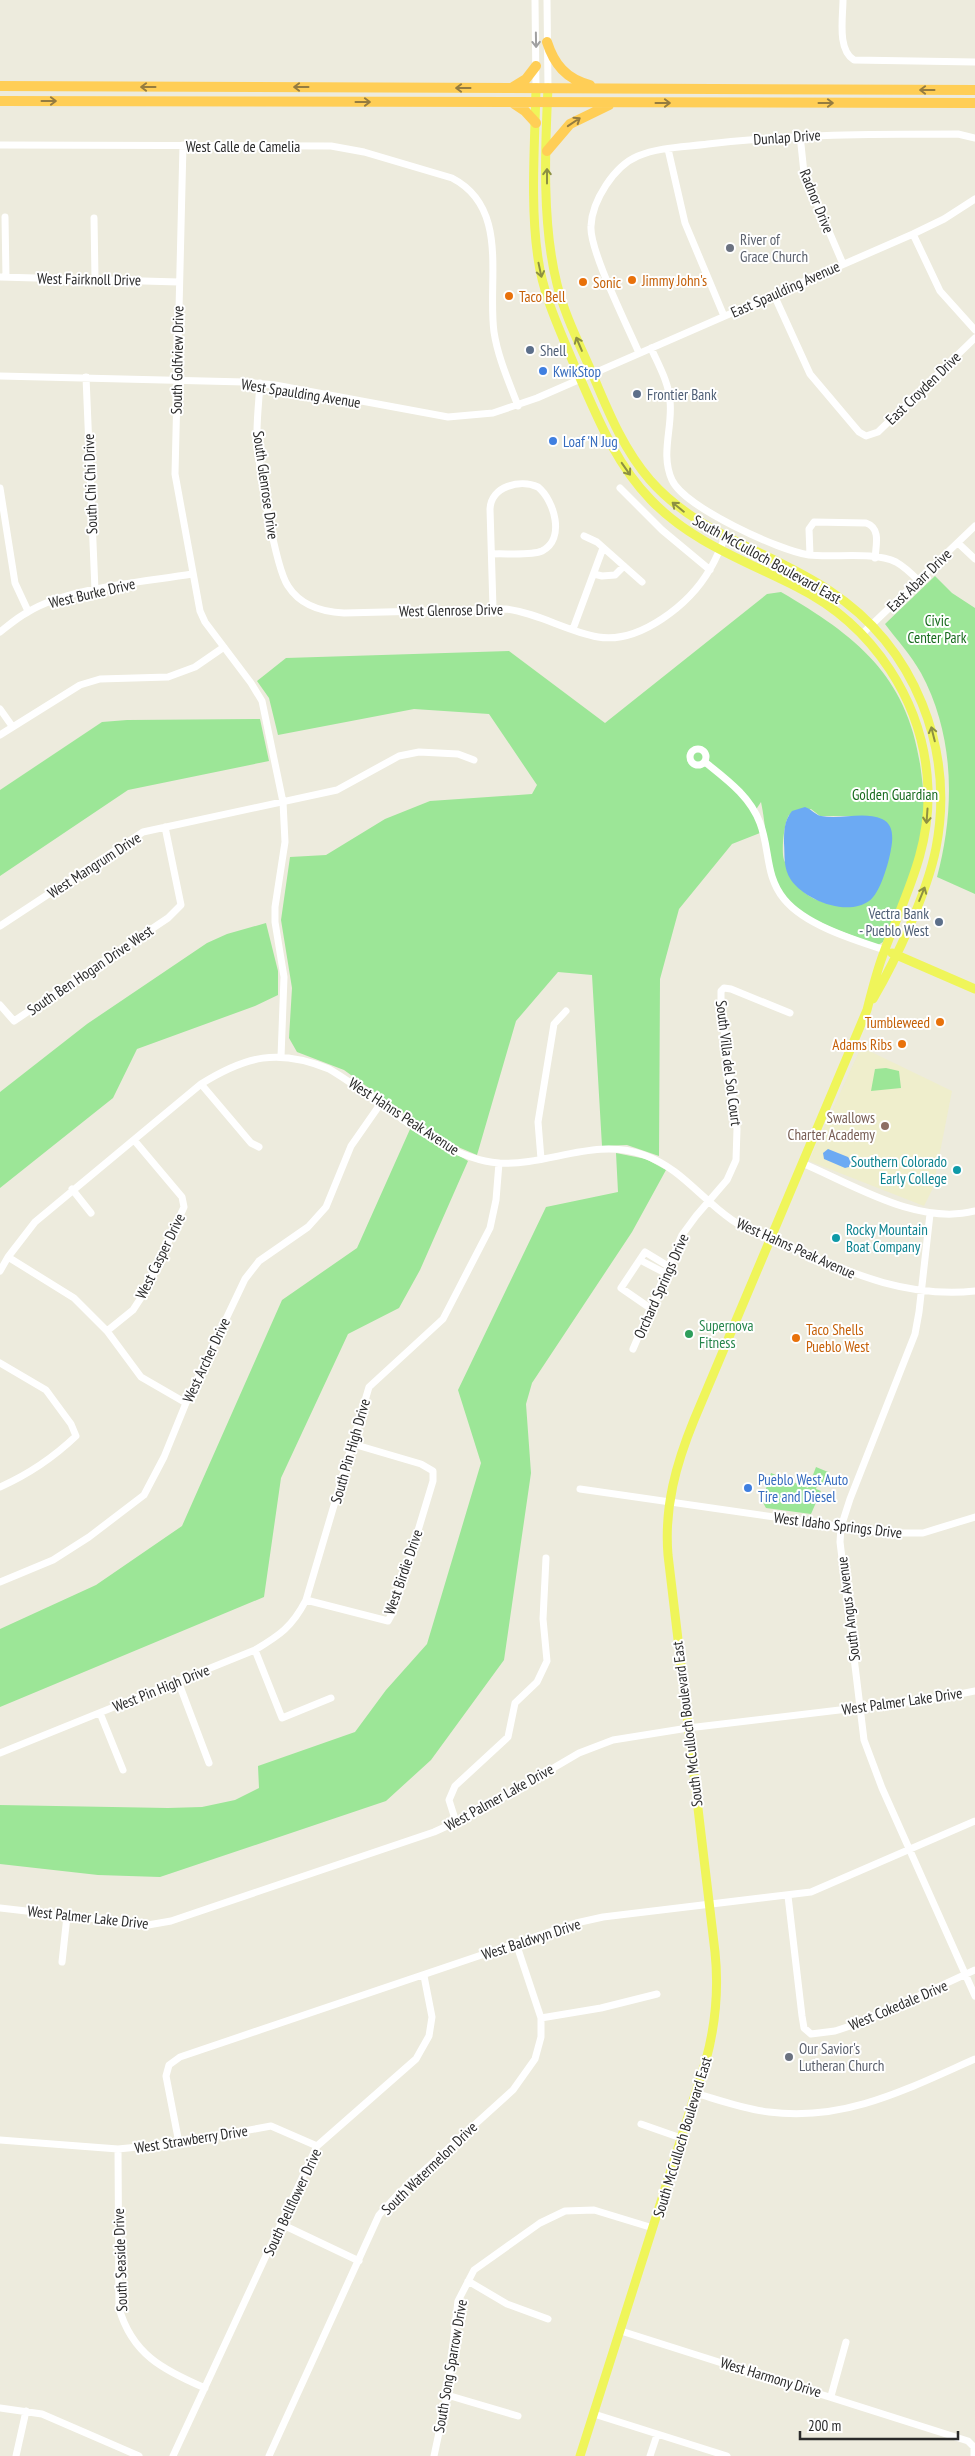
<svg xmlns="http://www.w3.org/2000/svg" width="975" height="2456" viewBox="0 0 975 2456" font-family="'PT Sans Narrow',sans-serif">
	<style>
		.education { fill: #efeecc }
		.green { fill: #9ce697; fill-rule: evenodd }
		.water { fill: #6caaf3 }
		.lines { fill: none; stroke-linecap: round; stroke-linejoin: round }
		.minor { stroke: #fff; stroke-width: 7 }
		.major { stroke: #eff55a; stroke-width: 9 }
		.highway { stroke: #ffce56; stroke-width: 10 }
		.oneway { stroke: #a0a0a0 }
		.oneway2 { stroke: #957c40 }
		.oneway3 { stroke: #8d9042 }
		.worship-dot { fill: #6b7280; stroke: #fff; stroke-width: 2 }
		.food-dot { fill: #e8710a; stroke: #fff; stroke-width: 2 }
		.service-dot { fill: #5c6f8a; stroke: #fff; stroke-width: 2 }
		.shop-dot { fill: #3f7fe0; stroke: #fff; stroke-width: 2 }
		.education-dot { fill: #8d6e63; stroke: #fff; stroke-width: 2 }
		.culture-dot { fill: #0f9aa8; stroke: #fff; stroke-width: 2 }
		.leisure-dot { fill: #2e9e5b; stroke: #fff; stroke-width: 2 }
		.labels { text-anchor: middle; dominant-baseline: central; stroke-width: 4; stroke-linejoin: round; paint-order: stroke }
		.street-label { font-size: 15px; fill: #2b2b2b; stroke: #fff }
		.worship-label { font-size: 15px; fill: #5b616d; stroke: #fff; text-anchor: start }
		.food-label { font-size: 15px; fill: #c56008; stroke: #fff; text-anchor: start }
		.service-label { font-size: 15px; fill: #4e5e75; stroke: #fff; text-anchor: start }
		.shop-label { font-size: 15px; fill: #366cbe; stroke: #fff; text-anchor: start }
		.park-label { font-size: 15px; fill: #186b1e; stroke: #fff }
		.education-label { font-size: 15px; fill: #785e54; stroke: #fff; text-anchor: end }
		.culture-label { font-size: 15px; fill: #0d838f; stroke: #fff; text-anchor: end }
		.leisure-label { font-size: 15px; fill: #27864d; stroke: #fff; text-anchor: start }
	</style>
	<rect width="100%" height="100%" fill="#edebdd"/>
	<!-- education -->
	<path class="education" d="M861,1047L952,1091L933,1188L924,1206L809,1161Z"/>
	<!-- green -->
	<path class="green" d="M935,576L952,593L975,608V894L937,877C955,810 955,736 921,673C911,655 897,640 885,624Z
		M781,592C858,637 909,677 921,771C924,795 927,819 922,843C914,878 897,909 883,942L878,945C840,930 787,918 773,874C766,851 766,825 761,802L755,811L760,833L732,844L679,909L660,979L659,1156L627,1145L602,1146L592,975L558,972L516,1021L477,1155L451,1144L430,1132L344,1070L297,1052L289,1038L292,988L281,920L290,857L326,855L385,819L430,801L532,794L537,785L489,714L414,709L278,735L269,698L257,681L286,658L509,651L605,723L767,594ZM811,809L820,816H864L846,906C832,905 816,902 805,893C798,887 788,869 784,860C781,851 784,823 789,815Z
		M260,719L269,761L128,790L0,876V790L102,722L127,720Z
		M266,923L278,971V995L255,1006L137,1049L113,1098L0,1188V1092L87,1024L207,943L227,934Z
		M886,1068L899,1071L901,1088L871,1091L875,1069Z
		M411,1127L468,1161L420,1270L399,1308L348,1334L281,1478L264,1597L0,1707V1629L96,1585L182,1526L282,1300L357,1248Z
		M616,1153L646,1159L666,1170L632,1232L532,1383L526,1404L531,1473L504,1660L431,1760L386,1801L160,1877L98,1875L0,1864V1805L168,1808L202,1807L235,1800L259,1788L258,1766L355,1732L386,1690L427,1644L481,1463L458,1390L546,1207L618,1192Z
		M816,1467L828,1472L824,1484L818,1482L816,1489L821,1491L811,1514L766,1508L762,1501L771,1473L808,1488Z"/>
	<!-- water -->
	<path class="water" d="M805,807C811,809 816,815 821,816C841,820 863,811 882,819C894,824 893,839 891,849C889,862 880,894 869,901C847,917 805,900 791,880C783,868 785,856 784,843C784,831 784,821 792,811Z
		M828,1149L848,1157L851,1161L849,1167L845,1168L824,1159L823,1153Z"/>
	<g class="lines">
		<!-- minor -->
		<path class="minor" d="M535,0L536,88
			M547,0L548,88
			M843,0C843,17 837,50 854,60L975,62
			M800,135L804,173L843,264
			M0,145L331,146L364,152L452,178C510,208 487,280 494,332C498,358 509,382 518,406
			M183,145L175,474L200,611L205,622L251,683L262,701L283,802L285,842L275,907V922L284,977L281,1057
			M668,149L685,223L724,316
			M5,217L6,277
			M94,218L95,278
			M913,234L940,291L975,330
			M0,277L179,282
			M774,295L810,374L859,432L866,436L878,432L975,338
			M651,348C658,364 669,383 670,401C673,427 660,454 672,480C684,507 780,551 809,555C834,558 873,551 896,562C905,567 912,574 919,581
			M639,353C628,327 589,250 591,226C592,201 614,166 638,156C659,147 685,147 708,144C794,134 872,134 958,134L975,138
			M0,376L245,382L275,385L448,417L493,413L537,398L913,234L944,219L975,199
			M86,377L95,590
			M260,383C259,400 257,416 257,433C257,459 275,567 288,586C300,605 322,612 344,613L506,609C538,613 566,631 598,637C640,644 690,604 710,569C716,560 720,548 725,538
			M0,488L15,583L28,611
			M620,488L662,530L710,570
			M584,536L597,542L642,582
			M958,543L975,559
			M492,554C504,553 531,556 542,551C566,539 554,500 538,487C520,479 491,486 490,509L493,608
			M810,555L809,529L814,522L866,523C881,528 876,545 875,558
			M594,574L602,576L615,575L624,566
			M573,629L603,548
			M0,632C9,625 18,617 28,612C69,587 144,582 192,574
			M862,634L975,526
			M0,709L12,726
			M0,735L80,685L100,679L168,677L195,667L224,647
			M690 757a8 8 0 1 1 16 0a8 8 0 1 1-16 0Z
			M705,762C726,779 750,796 760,823C770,849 765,876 784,899C805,925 854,940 885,950
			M0,926L143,832L337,790L399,756L419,752L458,754L474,760
			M0,1005L14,1021L168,918L181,905L165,827
			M201,1084L251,1143L259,1147
			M541,1159L538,1122L554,1024L566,1011
			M802,1163C854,1185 918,1226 975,1211
			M72,1189L91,1213
			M930,1214L919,1312L915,1334L850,1499L841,1527L840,1542L864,1740L882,1788L975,1996
			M8,1257L74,1298L107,1331L141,1377L186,1403
			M640,1260L665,1273
			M0,1271L8,1257L35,1222L201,1084C246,1056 278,1048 329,1069C379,1098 441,1159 499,1163C548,1166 595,1137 644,1155C681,1168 701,1199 732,1220C751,1233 775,1241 797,1250C855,1275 910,1298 975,1291
			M650,1308L621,1288L645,1252L668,1266
			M107,1331L133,1310L148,1287L184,1207L182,1197L134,1140
			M633,1349L682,1235L696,1216L727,1180L736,1160L737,1129L721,1006V991L724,988L731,989L790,1013
			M0,1363L46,1390L71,1424L76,1436C55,1456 27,1475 0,1487
			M580,1489L886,1533H923L975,1517
			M0,1582L53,1560L89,1537L144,1495L164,1457L186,1403L245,1279L259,1261L308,1227L326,1207L351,1146L381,1103
			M306,1600L388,1621L394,1610L433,1481V1471L421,1464L353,1444
			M255,1650L282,1718L331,1698
			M178,1681L209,1763
			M100,1713L123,1770
			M0,1753L255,1650C280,1635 292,1627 306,1600L369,1387L443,1319L490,1228L496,1200L499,1163
			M456,1822L449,1800L455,1786L508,1737L515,1703L537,1682L547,1661L543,1619L546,1558
			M788,1896L802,2016L804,2028L811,2034L835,2031L865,2021L975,1970
			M0,1908L148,1925L171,1921L434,1832L480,1811L579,1753L613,1740L688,1728L940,1698L975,1691
			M62,1962L67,1916
			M541,2018L601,2008L657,1994
			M695,2093C719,2100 744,2109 769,2112C845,2122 907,2089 975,2059
			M641,2124L681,2138
			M0,2140L118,2149L179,2143L271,2126L317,2146
			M179,2143L166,2076L169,2065L180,2057L576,1923L603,1917L811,1892L975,1821
			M118,2149L119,2308C132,2354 163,2370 205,2388
			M281,2224L359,2261
			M468,2281L507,2304L548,2319
			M621,2331L968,2441L974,2447V2456
			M447,2395L518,2416
			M831,2396L846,2342
			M0,2408L42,2414L139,2456
			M594,2414L727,2456
			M16,2456L26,2411
			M173,2456L317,2146L416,2059L429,2036L432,2017L424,1976
			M269,2456L379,2215L398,2194L513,2090L535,2059L541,2037V2018L516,1943
			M434,2456L447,2395L458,2301L474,2270L540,2223L565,2211L594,2210L653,2228
			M650,2456L657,2435"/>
		<!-- major -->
		<path class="major" d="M536,88C535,141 530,206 538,258C543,295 559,328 573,362C595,411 613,461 651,500C691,542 746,561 797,587C873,625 925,702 928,789C930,851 905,895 884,952C877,970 872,990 867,1010L694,1420C676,1464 664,1507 668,1555L715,1952C719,1990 716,2023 706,2060L580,2456
			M548,88C545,149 542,225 557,284C565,317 582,349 595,380C610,416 625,451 650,480C699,536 771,551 830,591C915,647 955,749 936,848C927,893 897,958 873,999
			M892,953L975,989"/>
		<!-- highway -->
		<path class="highway" d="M547,42C554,64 566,79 590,85
			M0,86L975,90
			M513,87L526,79L536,66
			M0,101L975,103
			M513,103L525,111L536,123
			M547,151L570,124L609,105"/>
	</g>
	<!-- one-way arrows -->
	<defs><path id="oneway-shaft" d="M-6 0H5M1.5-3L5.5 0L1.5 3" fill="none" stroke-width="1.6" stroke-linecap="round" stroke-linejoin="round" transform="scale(1.25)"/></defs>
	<use class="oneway" href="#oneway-shaft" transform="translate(536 40) rotate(89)"/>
	<g class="oneway2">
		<use href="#oneway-shaft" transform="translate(148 87) rotate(-180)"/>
		<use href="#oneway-shaft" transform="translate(301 87) rotate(-180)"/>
		<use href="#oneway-shaft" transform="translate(463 88) rotate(-180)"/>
		<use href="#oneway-shaft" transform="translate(927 90) rotate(-180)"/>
		<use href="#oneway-shaft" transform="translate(49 101)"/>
		<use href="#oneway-shaft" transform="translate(363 102)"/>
		<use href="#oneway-shaft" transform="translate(663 103)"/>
		<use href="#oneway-shaft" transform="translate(826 103)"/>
		<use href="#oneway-shaft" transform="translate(574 122) rotate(-34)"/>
	</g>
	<g class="oneway3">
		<use href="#oneway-shaft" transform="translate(547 176) rotate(-90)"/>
		<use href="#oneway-shaft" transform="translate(540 270) rotate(78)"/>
		<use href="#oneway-shaft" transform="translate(579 344) rotate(-113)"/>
		<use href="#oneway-shaft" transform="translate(626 469) rotate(55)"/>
		<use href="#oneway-shaft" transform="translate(678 507) rotate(-141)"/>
		<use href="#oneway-shaft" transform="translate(933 734) rotate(-104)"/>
		<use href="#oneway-shaft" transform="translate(927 816) rotate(94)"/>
		<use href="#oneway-shaft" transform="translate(922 894) rotate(-68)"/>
	</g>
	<!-- markers -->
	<g class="worship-dot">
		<circle cx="730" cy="248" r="5"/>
		<circle cx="789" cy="2057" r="5"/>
	</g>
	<g class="food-dot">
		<circle cx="632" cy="280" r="5"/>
		<circle cx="583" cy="282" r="5"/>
		<circle cx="509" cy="296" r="5"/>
		<circle cx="940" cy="1022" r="5"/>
		<circle cx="902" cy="1044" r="5"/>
		<circle cx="796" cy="1338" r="5"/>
	</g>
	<g class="service-dot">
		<circle cx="530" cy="350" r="5"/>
		<circle cx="637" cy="394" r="5"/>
		<circle cx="939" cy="922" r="5"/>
	</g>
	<g class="shop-dot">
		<circle cx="543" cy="371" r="5"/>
		<circle cx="553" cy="441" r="5"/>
		<circle cx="748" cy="1488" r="5"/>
	</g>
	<circle class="education-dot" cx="885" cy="1126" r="5"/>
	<g class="culture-dot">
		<circle cx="957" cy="1170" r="5"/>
		<circle cx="836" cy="1238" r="5"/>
	</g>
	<circle class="leisure-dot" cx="689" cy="1334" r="5"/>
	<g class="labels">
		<!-- street labels -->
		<g class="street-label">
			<text transform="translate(787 137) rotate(-4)">Dunlap Drive</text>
			<text x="243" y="146">West Calle de Camelia</text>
			<text transform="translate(817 201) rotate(68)">Radnor Drive</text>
			<text transform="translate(89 279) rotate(1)">West Fairknoll Drive</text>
			<text transform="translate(785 289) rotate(-24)">East Spaulding Avenue</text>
			<text transform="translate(177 360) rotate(-89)">South Golfview Drive</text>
			<text transform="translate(923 388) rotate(-44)">East Croyden Drive</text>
			<text transform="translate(301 393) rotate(9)">West Spaulding Avenue</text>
			<text transform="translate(90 484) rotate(-92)">South Chi Chi Drive</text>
			<text transform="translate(266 485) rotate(82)">South Glenrose Drive</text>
			<text transform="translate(767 559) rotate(29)">South McCulloch Boulevard East</text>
			<text transform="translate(919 580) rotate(-44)">East Abarr Drive</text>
			<text transform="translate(92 593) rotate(-13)">West Burke Drive</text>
			<text transform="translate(451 610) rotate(-1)">West Glenrose Drive</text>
			<text transform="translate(94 865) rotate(-33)">West Mangrum Drive</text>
			<text transform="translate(90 970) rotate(-34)">South Ben Hogan Drive West</text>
			<text transform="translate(729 1063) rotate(83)">South Villa del Sol Court</text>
			<text transform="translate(404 1116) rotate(33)">West Hahns Peak Avenue</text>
			<text transform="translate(796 1248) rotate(24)">West Hahns Peak Avenue</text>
			<text transform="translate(160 1256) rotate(-64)">West Casper Drive</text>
			<text transform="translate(661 1286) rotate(-66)">Orchard Springs Drive</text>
			<text transform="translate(206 1360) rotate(-65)">West Archer Drive</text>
			<text transform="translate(350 1451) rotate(-74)">South Pin High Drive</text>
			<text transform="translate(838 1525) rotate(7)">West Idaho Springs Drive</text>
			<text transform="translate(403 1572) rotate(-71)">West Birdie Drive</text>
			<text transform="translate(848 1609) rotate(-97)">South Angus Avenue</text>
			<text transform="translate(161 1688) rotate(-22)">West Pin High Drive</text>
			<text transform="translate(902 1701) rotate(-8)">West Palmer Lake Drive</text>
			<text transform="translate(687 1724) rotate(-97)">South McCulloch Boulevard East</text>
			<text transform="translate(499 1797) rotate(-29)">West Palmer Lake Drive</text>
			<text transform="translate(88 1917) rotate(6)">West Palmer Lake Drive</text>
			<text transform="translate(531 1939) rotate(-18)">West Baldwyn Drive</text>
			<text transform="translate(898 2005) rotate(-23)">West Cokedale Drive</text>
			<text transform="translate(682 2137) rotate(-73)">South McCulloch Boulevard East</text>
			<text transform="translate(191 2139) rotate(-9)">West Strawberry Drive</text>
			<text transform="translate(429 2168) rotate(-44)">South Watermelon Drive</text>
			<text transform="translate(292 2202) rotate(-65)">South Bellflower Drive</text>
			<text transform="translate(120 2260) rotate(-92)">South Seaside Drive</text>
			<text transform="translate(450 2366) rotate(-80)">South Song Sparrow Drive</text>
			<text transform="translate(771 2377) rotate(17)">West Harmony Drive</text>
		</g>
		<!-- worship labels -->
		<g class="worship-label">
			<text x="740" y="239">River of<tspan x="740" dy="17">Grace Church</tspan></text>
			<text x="799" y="2048">Our Savior's<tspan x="799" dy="17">Lutheran Church</tspan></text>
		</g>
		<!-- food labels -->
		<g class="food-label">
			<text x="642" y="280">Jimmy John's</text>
			<text x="593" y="282">Sonic</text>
			<text x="519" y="296">Taco Bell</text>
			<text x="930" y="1022" text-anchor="end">Tumbleweed</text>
			<text x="892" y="1044" text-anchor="end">Adams Ribs</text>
			<text x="806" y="1329">Taco Shells<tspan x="806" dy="17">Pueblo West</tspan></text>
		</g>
		<!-- service labels -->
		<g class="service-label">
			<text x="540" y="350">Shell</text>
			<text x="647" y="394">Frontier Bank</text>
			<text x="929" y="913" text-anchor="end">Vectra Bank<tspan x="929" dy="17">- Pueblo West</tspan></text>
		</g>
		<!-- shop labels -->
		<g class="shop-label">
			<text x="553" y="371">KwikStop</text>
			<text x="563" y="441">Loaf 'N Jug</text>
			<text x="758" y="1479">Pueblo West Auto<tspan x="758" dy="17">Tire and Diesel</tspan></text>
		</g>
		<!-- park labels -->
		<g class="park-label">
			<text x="937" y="620">Civic<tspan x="937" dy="17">Center Park</tspan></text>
			<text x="895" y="794">Golden Guardian</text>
		</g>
		<!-- education labels -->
		<g class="education-label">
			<text x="875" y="1117">Swallows<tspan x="875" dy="17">Charter Academy</tspan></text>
		</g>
		<!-- culture labels -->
		<g class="culture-label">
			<text x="947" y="1161">Southern Colorado<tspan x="947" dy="17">Early College</tspan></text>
			<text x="846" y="1229" text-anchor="start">Rocky Mountain<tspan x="846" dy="17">Boat Company</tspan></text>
		</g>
		<!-- leisure labels -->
		<g class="leisure-label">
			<text x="699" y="1325">Supernova<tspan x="699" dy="17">Fitness</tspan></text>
		</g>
	</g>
	<!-- scale -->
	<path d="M800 2431v8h158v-8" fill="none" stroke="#2b2b2b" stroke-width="2.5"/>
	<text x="808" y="2431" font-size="15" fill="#2b2b2b" stroke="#ffffff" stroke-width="4" paint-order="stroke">200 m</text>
</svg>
